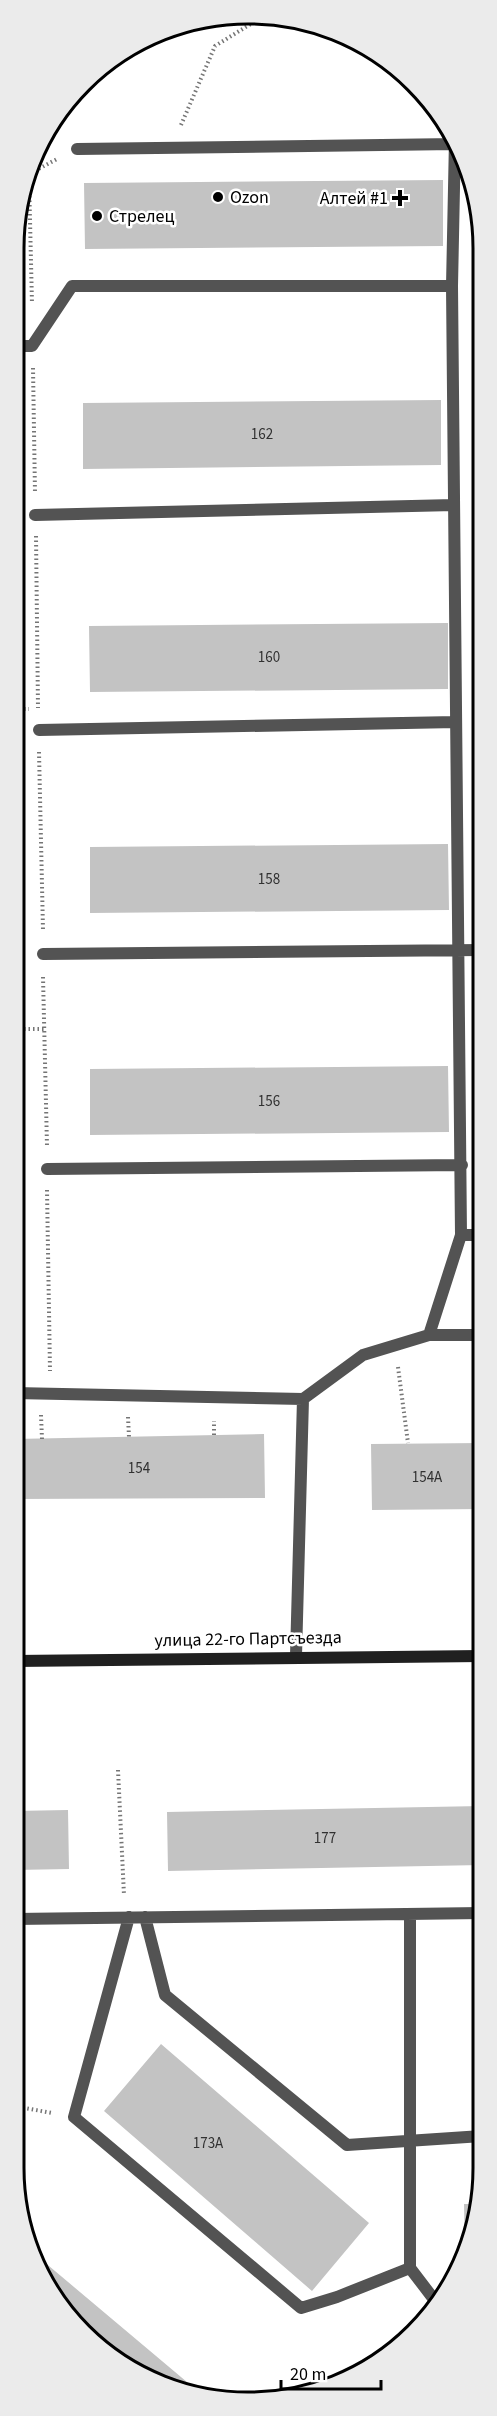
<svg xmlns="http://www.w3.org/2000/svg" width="497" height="2416" viewBox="0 0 497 2416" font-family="'Source Sans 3',sans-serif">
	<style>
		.building { fill: #c3c3c3 }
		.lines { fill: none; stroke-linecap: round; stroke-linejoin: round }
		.path { stroke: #757575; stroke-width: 4; stroke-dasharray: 1.5 3; stroke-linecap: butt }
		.lane { stroke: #535353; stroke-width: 12 }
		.secondary { stroke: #202020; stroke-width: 12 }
		.poi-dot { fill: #000; stroke: #fff; stroke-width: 2 }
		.labels { text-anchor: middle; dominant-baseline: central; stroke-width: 5; stroke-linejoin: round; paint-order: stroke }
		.number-label { font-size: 15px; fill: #313131 }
		.poi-label { font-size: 18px; fill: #000; stroke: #fff; text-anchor: start }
		.street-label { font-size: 18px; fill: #000; stroke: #fff }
		.rim { fill: none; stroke: #000; stroke-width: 3 }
	</style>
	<rect width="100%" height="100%" fill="#fff"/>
	<!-- building -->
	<path class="building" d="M443,180V246L85,249L84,183Z
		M441,400V465L83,469V403Z
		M448,623V689L90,692L89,626Z
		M448,844L449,910L90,913V847Z
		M448,1066L449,1132L90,1135V1069Z
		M264,1434L265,1498L14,1499V1439Z
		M482,1443V1509L372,1510L371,1444Z
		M482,1806V1865L168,1871L167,1812Z
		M68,1810L69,1869L14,1870V1811Z
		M14,1950H23L22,1977H14Z
		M161,2044L369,2223L312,2291L104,2111Z
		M464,2204H480L465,2252Z
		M30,2250L200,2393L145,2378L82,2333L31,2257Z"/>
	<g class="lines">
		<!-- path -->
		<path class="path" d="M181,125L215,46L262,17
			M31,173L57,159
			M29,178L32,304
			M33,368L35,493
			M36,536L38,708
			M15,709H29
			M39,752L43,930
			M43,977L47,1146
			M15,1029H44
			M47,1190L50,1371
			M398,1367L408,1443
			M41,1415L42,1439
			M128,1417L129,1437
			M214,1435V1421
			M118,1770L124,1895
			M14,2106L52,2113"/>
		<!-- lane -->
		<path class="lane" d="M77,149L455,144
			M15,346H32L72,286H452
			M35,515L454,505
			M39,730L456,722
			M43,954L482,950
			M47,1169L462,1165
			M461,1235H482
			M429,1335H482
			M14,1393L303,1399
			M296,1656L303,1399L363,1355L429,1335L461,1235L452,286L455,139
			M410,1914V2268L436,2302
			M129,1917L74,2117L301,2308L337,2297L410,2268
			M145,1917L165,1995L347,2145L482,2136
			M14,1919L482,1913"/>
		<!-- secondary -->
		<path class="secondary" d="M14,1661L482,1656"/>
	</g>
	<!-- markers -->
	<g class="poi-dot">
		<circle cx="218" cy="197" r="6"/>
		<path d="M397 189h6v6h6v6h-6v6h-6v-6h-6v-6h6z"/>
		<circle cx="97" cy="216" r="6"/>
	</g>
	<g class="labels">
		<!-- number labels -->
		<g class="number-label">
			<text x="262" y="434">162</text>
			<text x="269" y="657">160</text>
			<text x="269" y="879">158</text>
			<text x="269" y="1101">156</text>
			<text x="139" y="1468">154</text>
			<text x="427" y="1477">154А</text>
			<text x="325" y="1838">177</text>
			<text x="208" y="2143">173А</text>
		</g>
		<!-- poi labels -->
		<g class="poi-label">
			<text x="230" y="197">Ozon</text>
			<text x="388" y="198" text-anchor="end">Алтей #1</text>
			<text x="109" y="216">Стрелец</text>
		</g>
		<!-- street labels -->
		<g class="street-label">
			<text transform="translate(248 1639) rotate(-1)">улица 22-го Партсъезда</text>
		</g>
	</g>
	<!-- crop -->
	<path d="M0 0H497V2416H0ZM248 24H249A224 224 0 0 1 473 248V2168A224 224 0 0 1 249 2392H248A224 224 0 0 1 24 2168V248A224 224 0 0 1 248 24Z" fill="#ebebeb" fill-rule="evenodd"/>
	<path class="rim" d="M248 24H249A224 224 0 0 1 473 248V2168A224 224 0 0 1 249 2392H248A224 224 0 0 1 24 2168V248A224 224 0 0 1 248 24Z"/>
	<!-- scale -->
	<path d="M281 2380v9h100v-9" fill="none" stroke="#000000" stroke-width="3"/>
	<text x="290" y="2380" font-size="18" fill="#000000" stroke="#ffffff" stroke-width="4.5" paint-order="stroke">20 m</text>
</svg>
